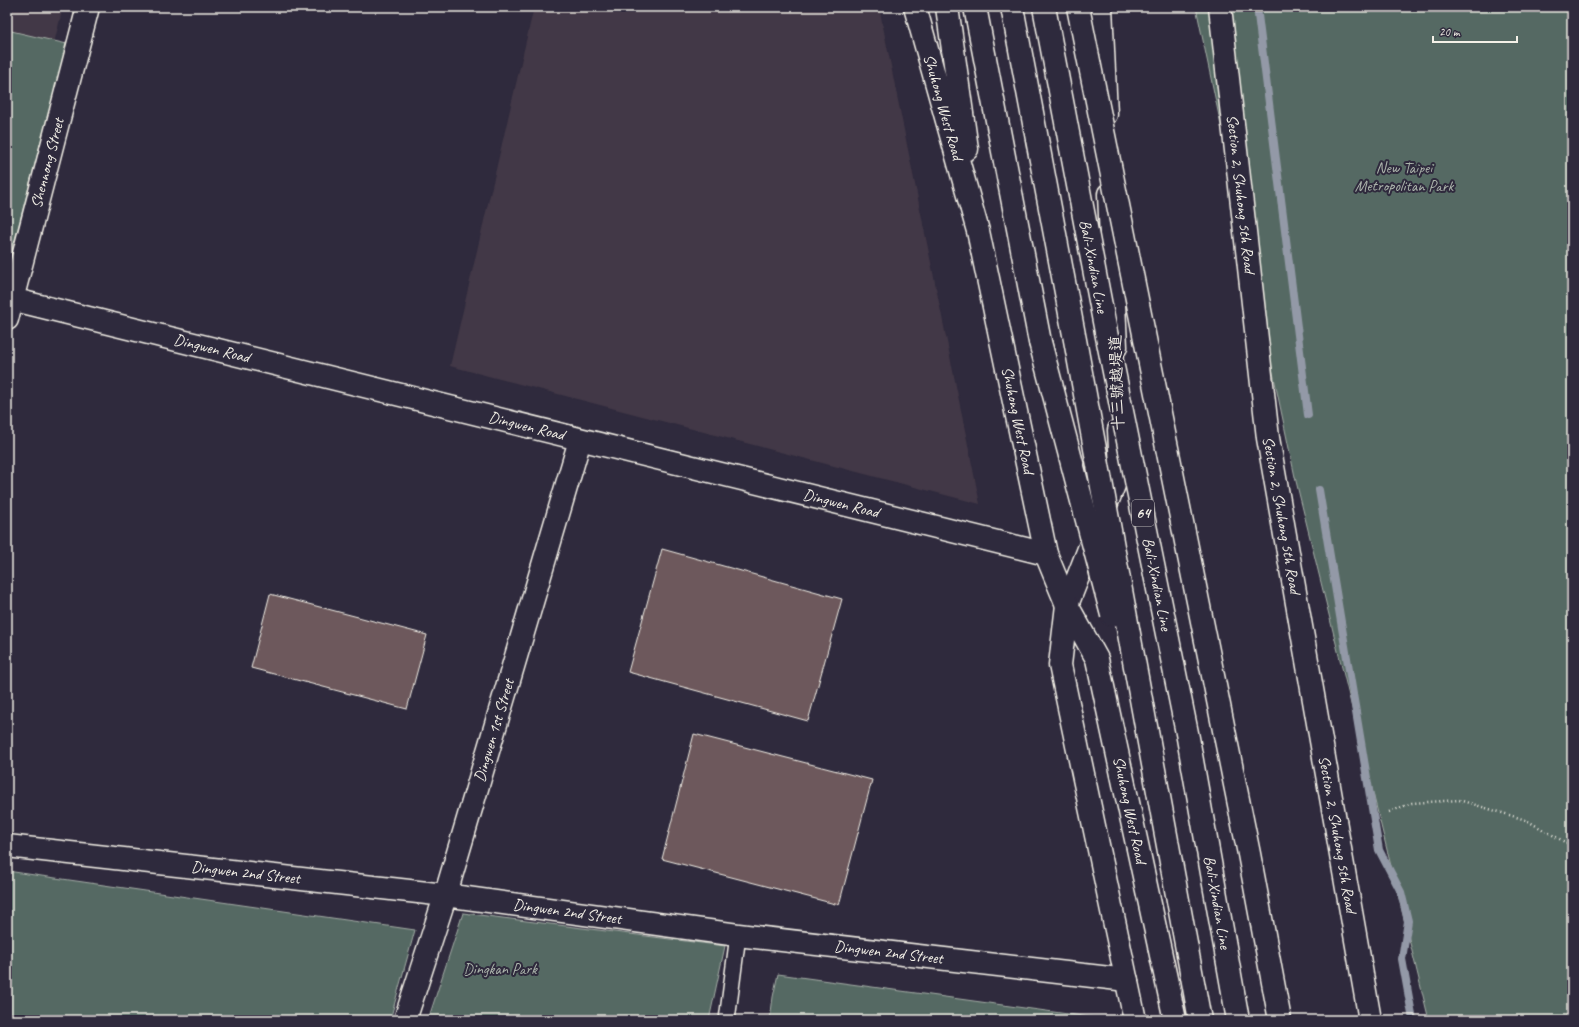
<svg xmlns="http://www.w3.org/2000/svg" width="1579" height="1027" viewBox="0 0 1579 1027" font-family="Caveat,'LXGW WenKai TC',sans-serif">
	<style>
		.built { fill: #423846 }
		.green { fill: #556963; stroke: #a4ada6 }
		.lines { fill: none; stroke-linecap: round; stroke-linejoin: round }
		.stream { stroke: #9399a7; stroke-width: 8 }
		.building { fill: #6d585b; stroke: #f4f1e8 }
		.service-casing { stroke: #f4f1e8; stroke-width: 18 }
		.minor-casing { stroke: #f4f1e8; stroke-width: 25 }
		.tertiary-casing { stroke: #f4f1e8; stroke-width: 25 }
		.trunk-casing { stroke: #f4f1e8; stroke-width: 25 }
		.path { stroke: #f4f1e8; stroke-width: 2.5; stroke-dasharray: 1 3; stroke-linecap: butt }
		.service { stroke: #2f2a3d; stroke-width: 15 }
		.minor { stroke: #2f2a3d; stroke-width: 22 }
		.tertiary { stroke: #2f2a3d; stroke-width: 22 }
		.trunk { stroke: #2f2a3d; stroke-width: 22 }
		.trunk-bridge-casing { stroke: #f4f1e8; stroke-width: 25; stroke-linecap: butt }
		.trunk-bridge { stroke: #2f2a3d; stroke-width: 22 }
		.labels { text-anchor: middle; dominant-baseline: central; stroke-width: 4; stroke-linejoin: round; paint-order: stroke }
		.shield { fill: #2f2a3d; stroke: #b9b5b5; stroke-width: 1 }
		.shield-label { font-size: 15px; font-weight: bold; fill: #f4f1e8 }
		.street-label { font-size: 16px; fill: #f4f1e8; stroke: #2f2a3d }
		.park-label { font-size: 16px; fill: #acb4ac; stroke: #2f2a3d }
	</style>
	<rect width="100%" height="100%" fill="#2f2a3d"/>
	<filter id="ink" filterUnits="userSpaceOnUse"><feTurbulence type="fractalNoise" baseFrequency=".025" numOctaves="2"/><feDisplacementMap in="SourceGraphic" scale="8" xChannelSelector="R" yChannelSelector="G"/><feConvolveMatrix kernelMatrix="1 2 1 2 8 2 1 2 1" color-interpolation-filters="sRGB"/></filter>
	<g filter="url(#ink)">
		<!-- built -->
		<path class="built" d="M7,7H63L7,231Z
			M534,7H879L980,504L450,366Z"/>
		<!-- green -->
		<path class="green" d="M1196,7H1572V1020H1429L1295,477Z
			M7,30L67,44L7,269Z
			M7,871L415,930L390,1020H7Z
			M463,913L725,946L709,1020H428Z
			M778,974L1104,1019V1020H770L773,997Z"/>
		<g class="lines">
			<!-- stream -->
			<path class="stream" d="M1257,7L1308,415
				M1319,490L1379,850L1401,892L1408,921L1402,959L1413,1020"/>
		</g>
		<!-- building -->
		<path class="building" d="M662,549L842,599L808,721L628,672Z
			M270,594L427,635L407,709L251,668Z
			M694,734L872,780L839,905L662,859Z"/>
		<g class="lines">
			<defs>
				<path id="service" d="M727,1020L738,935"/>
				<g id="minor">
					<path d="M1101,7L1106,114"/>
					<path d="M1109,194L1116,347"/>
					<path id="s1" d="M7,298L1046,554"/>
					<path id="s2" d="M7,319L88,7"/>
					<path d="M1067,605L1121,467L1119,430"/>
					<path id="s3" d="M7,846L445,895L738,935L1127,980"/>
					<path id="s4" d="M405,1020L444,900L580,440"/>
				</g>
				<g id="tertiary">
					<path id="s5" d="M915,7L978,231L1046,554L1067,605L1097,659L1175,1020"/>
					<path d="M947,7L967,149"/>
					<path id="s6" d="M1220,7L1268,438L1370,1020"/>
					<path d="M1067,605L1060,665L1135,1020"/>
				</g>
				<path id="trunk" d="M975,7L1040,342"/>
			</defs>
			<!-- service casing -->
			<use href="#service" class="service-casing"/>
			<!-- minor casing -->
			<use href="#minor" class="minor-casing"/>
			<!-- tertiary casing -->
			<use href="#tertiary" class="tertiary-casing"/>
			<!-- trunk casing -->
			<use href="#trunk" class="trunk-casing"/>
			<!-- path -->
			<path class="path" d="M1389,812L1412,803L1459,800L1526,820L1572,846"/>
			<!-- service -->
			<use href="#service" class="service"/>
			<!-- minor -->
			<use href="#minor" class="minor"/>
			<!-- tertiary -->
			<use href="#tertiary" class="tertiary"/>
			<!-- trunk -->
			<use href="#trunk" class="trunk"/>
			<defs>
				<g id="trunk-bridge">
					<path d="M1012,7L1075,340L1200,1020"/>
					<path id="s7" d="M1044,7L1106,332L1188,738L1238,1020"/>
					<path d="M1078,7L1249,854L1280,1020"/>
					<path d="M1040,342L1112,615"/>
				</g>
			</defs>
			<!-- trunk-bridge casing -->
			<use href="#trunk-bridge" class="trunk-bridge-casing"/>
			<!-- trunk-bridge -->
			<use href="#trunk-bridge" class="trunk-bridge"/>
		</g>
	</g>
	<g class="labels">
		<!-- shield labels -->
		<rect class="shield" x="1132" y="500" width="22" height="26" rx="3"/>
		<g class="shield-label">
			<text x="1143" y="513">64</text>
		</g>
		<!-- street labels -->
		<g class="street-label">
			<text stroke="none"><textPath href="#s5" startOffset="104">Shuhong West Road</textPath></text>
			<text stroke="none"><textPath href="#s2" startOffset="161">Shennong Street</textPath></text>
			<text stroke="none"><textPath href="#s6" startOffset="188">Section 2, Shuhong 5th Road</textPath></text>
			<text stroke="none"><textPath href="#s7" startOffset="264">Bali-Xindian Line</textPath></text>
			<text stroke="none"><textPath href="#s1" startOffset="211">Dingwen Road</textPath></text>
			<text transform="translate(1117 383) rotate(-92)">十三號越堤道</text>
			<text stroke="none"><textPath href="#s5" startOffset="426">Shuhong West Road</textPath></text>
			<text stroke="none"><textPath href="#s1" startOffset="535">Dingwen Road</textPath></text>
			<text stroke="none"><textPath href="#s1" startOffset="859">Dingwen Road</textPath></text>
			<text stroke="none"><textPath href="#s6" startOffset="512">Section 2, Shuhong 5th Road</textPath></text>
			<text stroke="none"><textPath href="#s7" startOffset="588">Bali-Xindian Line</textPath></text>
			<text stroke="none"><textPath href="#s4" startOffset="303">Dingwen 1st Street</textPath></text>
			<text stroke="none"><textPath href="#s5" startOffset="834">Shuhong West Road</textPath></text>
			<text stroke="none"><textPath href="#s6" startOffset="836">Section 2, Shuhong 5th Road</textPath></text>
			<text stroke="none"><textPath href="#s3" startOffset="240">Dingwen 2nd Street</textPath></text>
			<text stroke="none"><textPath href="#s7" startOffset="912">Bali-Xindian Line</textPath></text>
			<text stroke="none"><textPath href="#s3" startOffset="564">Dingwen 2nd Street</textPath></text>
			<text stroke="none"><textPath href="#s3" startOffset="888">Dingwen 2nd Street</textPath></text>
		</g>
		<!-- park labels -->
		<g class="park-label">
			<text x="1404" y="168">New Taipei<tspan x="1404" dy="18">Metropolitan Park</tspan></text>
			<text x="500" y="969">Dingkan Park</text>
		</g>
	</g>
	<!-- margin -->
	<rect width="1579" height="1027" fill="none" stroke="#2f2a3d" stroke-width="24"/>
	<rect x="12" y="12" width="1555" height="1003" fill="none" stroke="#f4f1e8" stroke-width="1.5" filter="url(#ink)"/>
	<!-- scale -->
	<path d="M1433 36v6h84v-6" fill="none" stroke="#f4f1e8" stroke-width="2"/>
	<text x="1439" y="36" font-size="12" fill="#f4f1e8" stroke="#2f2a3d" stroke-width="3" paint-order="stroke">20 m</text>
</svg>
